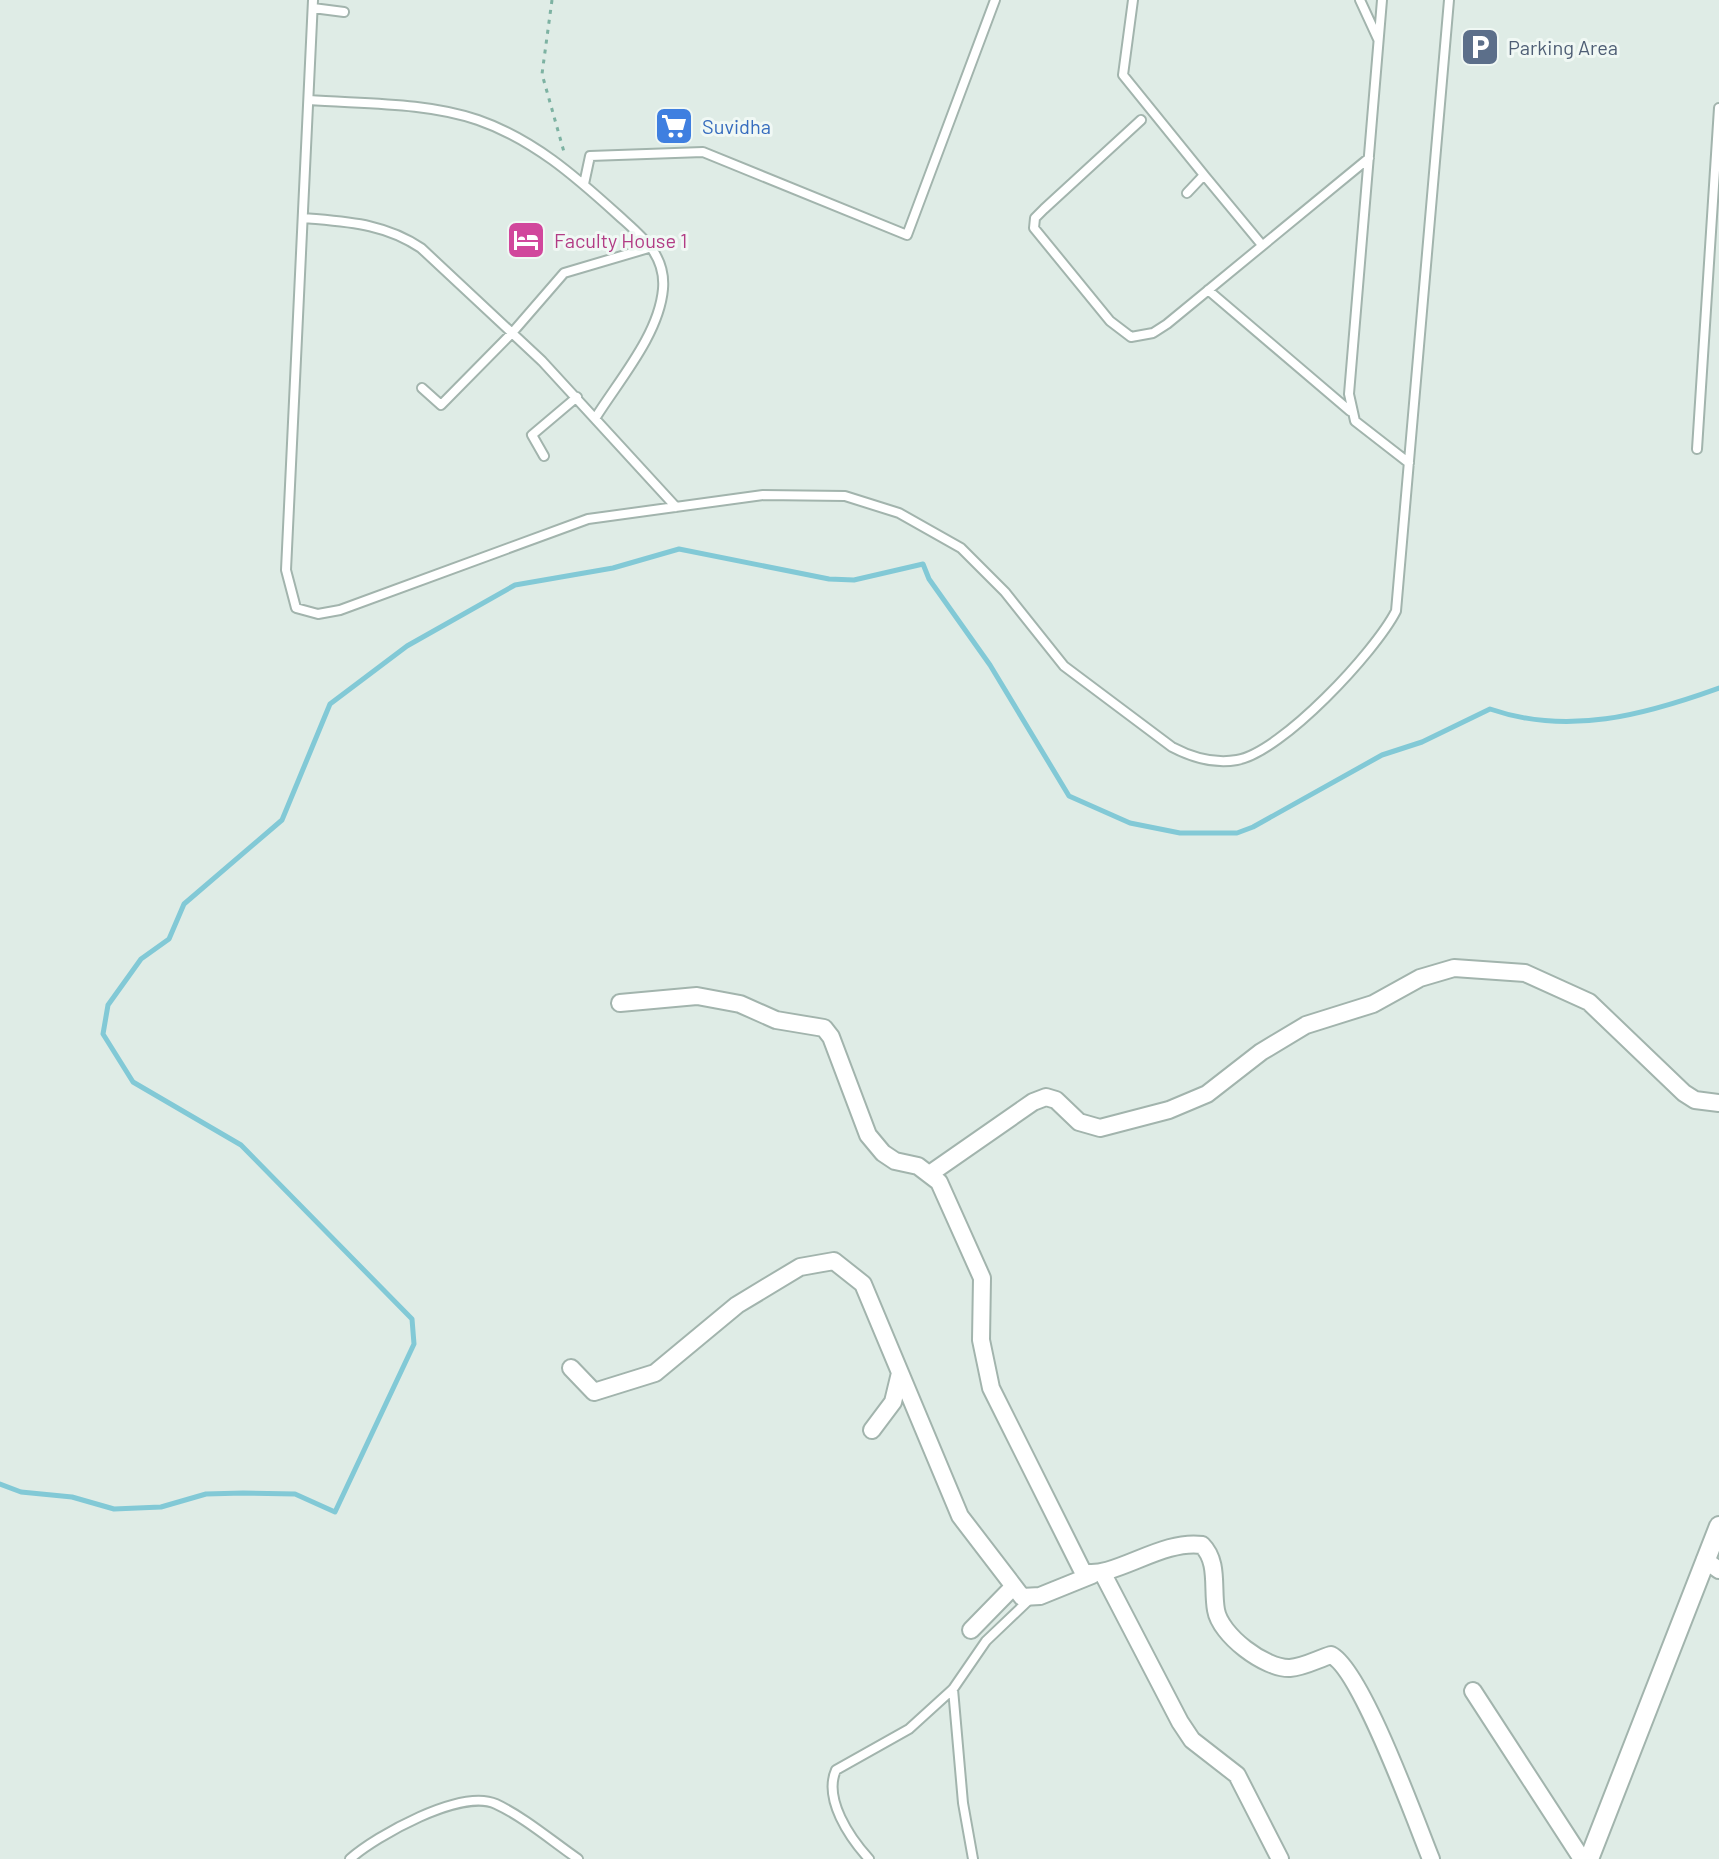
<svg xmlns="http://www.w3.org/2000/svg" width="1719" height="1859" viewBox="0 0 1719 1859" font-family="Barlow,sans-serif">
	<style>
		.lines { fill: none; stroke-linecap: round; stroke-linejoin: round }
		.stream { stroke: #82c9d6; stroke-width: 5 }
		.service-casing { stroke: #a2b4ad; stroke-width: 12 }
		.minor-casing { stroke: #a2b4ad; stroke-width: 20 }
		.tertiary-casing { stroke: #a2b4ad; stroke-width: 22 }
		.path { stroke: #7db2a2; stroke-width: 3; stroke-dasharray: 4 6; stroke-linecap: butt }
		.service { stroke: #fff; stroke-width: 8 }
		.minor { stroke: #fff; stroke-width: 16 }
		.tertiary { stroke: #fff; stroke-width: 18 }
		.labels { text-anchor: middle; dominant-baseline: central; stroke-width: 6; stroke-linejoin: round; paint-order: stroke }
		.service-label { font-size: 20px; fill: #4e5e75; stroke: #f0f8f4; text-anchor: start }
		.shop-label { font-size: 20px; fill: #366cbe; stroke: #f0f8f4; text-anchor: start }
		.hotel-label { font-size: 20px; fill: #b23c85; stroke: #f0f8f4; text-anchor: start }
	</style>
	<rect width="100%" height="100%" fill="#dfece6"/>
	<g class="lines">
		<!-- stream -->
		<path class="stream" d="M0,1484L21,1492L72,1497L114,1509L161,1507L206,1494L243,1493L295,1494L335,1512L414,1344L412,1319L241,1145L133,1082L103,1034L108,1005L141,959L169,939L184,904L282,820L330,704L407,646L515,585L613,568L679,549L829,579L854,580L923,564L929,579L990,665L1069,796L1130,823L1180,833H1237L1253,827L1382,755L1422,742L1490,709C1568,736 1644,715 1719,688"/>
		<defs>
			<path id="service" d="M313,0L286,570L296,608L318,614L340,610L588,519L763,495L845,496L899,513L961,548L1005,592L1064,666L1172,747C1191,757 1214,764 1237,760C1282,752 1375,652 1396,611L1449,0
				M1133,0L1123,75L1204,175L1187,193
				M1360,0L1378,39
				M1382,0L1349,394L1355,421L1409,463
				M313,8L344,12
				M309,100C363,104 426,102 478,120C533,139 575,176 618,215C641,236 666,254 663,289C659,334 620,379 596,417
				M1141,120L1044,209L1035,218L1034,228L1110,321L1131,337L1153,333L1167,324L1369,158
				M1204,175L1262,245
				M584,184L590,156L703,152L907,235L995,0
				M304,218C347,222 384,223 421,248L542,361L676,507
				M1208,290L1350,411
				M422,388L441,405L512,333L564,273L652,247
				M1697,449L1719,108
				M544,456L532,435L577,397
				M953,1689L963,1803L973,1859
				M350,1859C376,1836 461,1788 496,1804C524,1817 552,1841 578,1859
				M869,1859C850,1838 823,1799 836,1770L909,1729L953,1689L986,1641L1029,1600"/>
			<path id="minor" d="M620,1003L697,996L740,1004L776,1020L824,1028L831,1037L868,1135L883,1153L895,1161L918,1166L939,1182L982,1278L981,1340L991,1388L1083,1572C1113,1580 1161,1539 1202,1545C1219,1562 1212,1588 1216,1610C1220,1635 1265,1669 1290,1668C1304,1667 1318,1659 1331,1655C1361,1669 1416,1822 1431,1859
				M931,1173L1033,1102L1046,1097L1056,1100L1079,1122L1100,1128L1169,1110L1207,1094L1261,1052L1306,1025L1373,1004L1420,978L1454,968L1525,973L1589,1002L1684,1093L1695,1100L1719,1103
				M571,1368L594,1392L655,1373L737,1305L800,1267L834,1261L863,1284L960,1516L1022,1597L1040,1596L1092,1575
				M872,1430L893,1402L900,1373
				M1705,1560L1719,1570
				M1102,1572L1180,1722L1192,1740L1237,1775L1280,1859
				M971,1630L1013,1587
				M1473,1691L1582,1859"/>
			<path id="tertiary" d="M1589,1859L1719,1526"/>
		</defs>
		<!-- service casing -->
		<use href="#service" class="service-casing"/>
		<!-- minor casing -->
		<use href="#minor" class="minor-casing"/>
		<!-- tertiary casing -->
		<use href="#tertiary" class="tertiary-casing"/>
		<!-- path -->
		<path class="path" d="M552,0L542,74L564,152"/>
		<!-- service -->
		<use href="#service" class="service"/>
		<!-- minor -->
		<use href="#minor" class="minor"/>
		<!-- tertiary -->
		<use href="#tertiary" class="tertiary"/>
	</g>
	<!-- icons -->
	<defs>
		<symbol id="parking-square" viewBox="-11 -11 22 22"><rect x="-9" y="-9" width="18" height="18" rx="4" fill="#5c6f8a" stroke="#f0f8f4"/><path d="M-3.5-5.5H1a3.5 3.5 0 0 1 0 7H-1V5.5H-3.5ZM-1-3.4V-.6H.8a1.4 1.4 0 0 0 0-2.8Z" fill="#fff"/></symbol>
		<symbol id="supermarket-square" viewBox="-11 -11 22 22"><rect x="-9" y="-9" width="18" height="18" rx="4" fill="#3f7fe0" stroke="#f0f8f4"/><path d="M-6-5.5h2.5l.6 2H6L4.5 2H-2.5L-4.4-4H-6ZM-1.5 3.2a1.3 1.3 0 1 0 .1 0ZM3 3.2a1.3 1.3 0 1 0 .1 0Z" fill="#fff"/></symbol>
		<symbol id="hotel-square" viewBox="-11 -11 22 22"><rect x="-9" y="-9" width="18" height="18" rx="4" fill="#d1479c" stroke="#f0f8f4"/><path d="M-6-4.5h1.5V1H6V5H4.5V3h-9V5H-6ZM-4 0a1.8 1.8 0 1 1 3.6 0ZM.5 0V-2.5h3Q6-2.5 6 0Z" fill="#fff"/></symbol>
	</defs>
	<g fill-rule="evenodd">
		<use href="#parking-square" x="1458" y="25" width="44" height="44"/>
		<use href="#supermarket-square" x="652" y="104" width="44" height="44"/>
		<use href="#hotel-square" x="504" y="218" width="44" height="44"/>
	</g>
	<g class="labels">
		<!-- service labels -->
		<g class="service-label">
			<text x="1508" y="47">Parking Area</text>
		</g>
		<!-- shop labels -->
		<g class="shop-label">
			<text x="702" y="126">Suvidha</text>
		</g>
		<!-- hotel labels -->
		<g class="hotel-label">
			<text x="554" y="240">Faculty House 1</text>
		</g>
	</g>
</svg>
